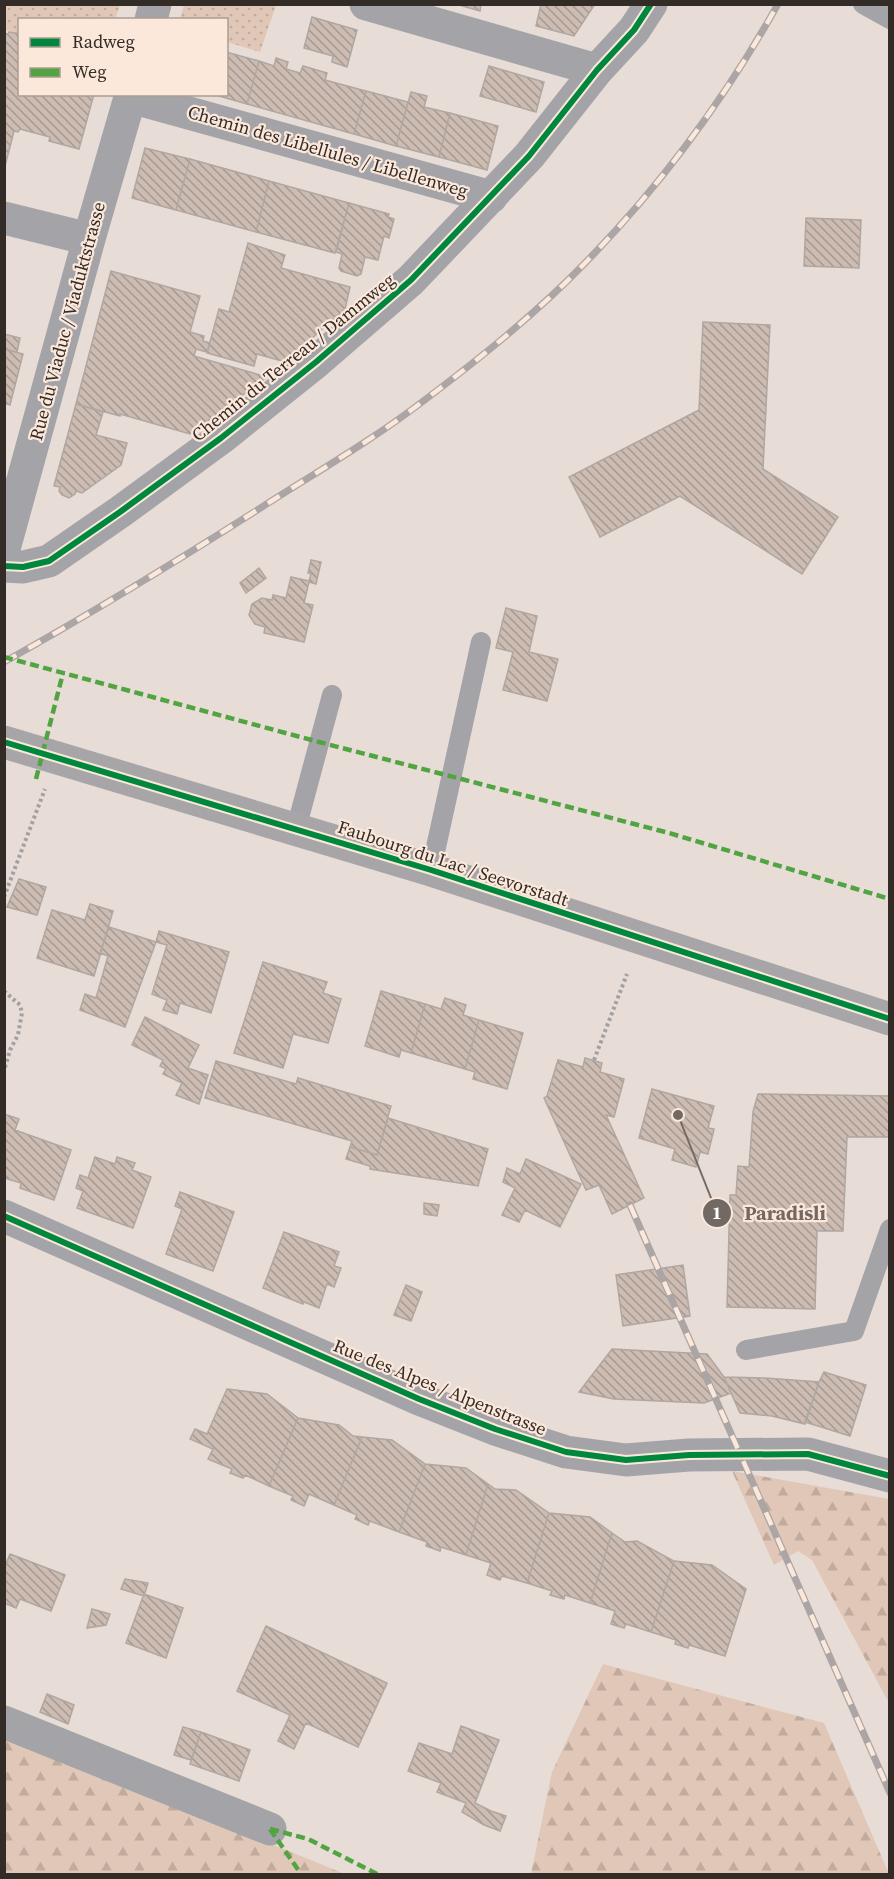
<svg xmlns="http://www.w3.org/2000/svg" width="894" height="1879" viewBox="0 0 894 1879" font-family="'Source Serif 4',serif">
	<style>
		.forest { fill: url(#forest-firs) }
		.garden { fill: url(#garden-dots) }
		.building { fill: url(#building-back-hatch); stroke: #afa7a2; stroke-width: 1.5 }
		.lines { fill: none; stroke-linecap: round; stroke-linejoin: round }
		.path { stroke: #a1a0a2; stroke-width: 4; stroke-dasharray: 3 3; stroke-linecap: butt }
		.service { stroke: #a3a3a8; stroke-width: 20 }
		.minor { stroke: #a3a3a8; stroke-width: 33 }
		.primary { stroke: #a7a5a7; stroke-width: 33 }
		.rail-casing { stroke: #aba6a5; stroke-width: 7 }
		.rail { stroke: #fce8db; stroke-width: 4.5; stroke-dasharray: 14; stroke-linecap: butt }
		.quiet { stroke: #52a442; stroke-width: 4.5; stroke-dasharray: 9 4.5; stroke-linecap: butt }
		.cycleway-casing { stroke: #fce8db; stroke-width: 10 }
		.cycleway { stroke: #00873e; stroke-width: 6 }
		.labels { text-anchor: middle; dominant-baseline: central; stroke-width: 4.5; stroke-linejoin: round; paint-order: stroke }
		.street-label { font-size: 18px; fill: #332b26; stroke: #fce8db }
		.leader { fill: none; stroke: #726964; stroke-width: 2 }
		.callout-dot { fill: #726964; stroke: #fce8db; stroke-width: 2 }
		.mark-label { font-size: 18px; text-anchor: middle; font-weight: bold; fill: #fff }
		.callout-label { font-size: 20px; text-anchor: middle; font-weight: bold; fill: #726964; stroke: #fce8db; stroke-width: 4.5; stroke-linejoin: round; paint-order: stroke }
	</style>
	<defs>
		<pattern id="forest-firs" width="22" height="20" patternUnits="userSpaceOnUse" patternTransform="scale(1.5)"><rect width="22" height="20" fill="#e0c7b7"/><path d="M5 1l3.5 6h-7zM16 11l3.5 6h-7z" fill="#c1ab9d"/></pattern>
		<pattern id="garden-dots" width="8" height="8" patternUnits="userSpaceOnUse" patternTransform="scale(1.5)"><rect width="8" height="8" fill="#e0c7b7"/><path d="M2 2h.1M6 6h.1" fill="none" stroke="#c1ab9d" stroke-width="1.8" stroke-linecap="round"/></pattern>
		<pattern id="building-back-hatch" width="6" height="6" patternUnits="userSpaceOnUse" patternTransform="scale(1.5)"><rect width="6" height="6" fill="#cdbcb2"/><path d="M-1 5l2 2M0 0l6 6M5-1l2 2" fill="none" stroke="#a79991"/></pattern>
	</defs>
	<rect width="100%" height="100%" fill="#e7dcd6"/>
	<!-- forest -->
	<path class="forest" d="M732,1471L889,1499V1703L812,1560L798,1551L774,1565Z
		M603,1664L824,1723L889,1874H531L552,1772Z
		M5,1736L345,1874H5Z"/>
	<!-- garden -->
	<path class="garden" d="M4,5H120L115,19L20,20L19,34L5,30Z
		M184,5V4L276,5L260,52L227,42L226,20L180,19Z"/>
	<!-- building -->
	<path class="building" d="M456,4H481L480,11Z
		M541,4H595L574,36L536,26Z
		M312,17L357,30L347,67L332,62L333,56L304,48Z
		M9,32L20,34V94H94L79,149L49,141L50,137L20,129L18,132L14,131L4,170V33L8,34Z
		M226,52L259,61L247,104L212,94H226Z
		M276,58L288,62L286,69L300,73L303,66L327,73L325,80L366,91L354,134L247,104L259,61L274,66Z
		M489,66L544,82L536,112L480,96Z
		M366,91L408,102L396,146L354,134Z
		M411,92L427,96L424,107L450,113L439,157L396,146Z
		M450,113L498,126L487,170L439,157Z
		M145,148L190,159L176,210L132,198Z
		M190,159L269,181L256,232L176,210Z
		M269,181L349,203L335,253L256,232Z
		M349,203L389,214L388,217L394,219L389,238L384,236L378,260L365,257L361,274L357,276L341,271L339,268L342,254L336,252Z
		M806,218L861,220L859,268L804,266Z
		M248,243L285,255L281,268L350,287L345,309L285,362L257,354L254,366L207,353L219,309L229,312Z
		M111,271L200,296L190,332L204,336L203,341L210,343L207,352L196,349L194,356L267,377L190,434L120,414V416L76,404Z
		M703,322L770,325L763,469L838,517L802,574L680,496L600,537L569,477L699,410Z
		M4,334L20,338L17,352L4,349Z
		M4,349L23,354L10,405L4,403Z
		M76,404L103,412L96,435L127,443L121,465L82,493L76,491L75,494L69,498L62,495L59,491L60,487L54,486Z
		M311,560L321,562L316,584L309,582L304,603L313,605L304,642L264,633L265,627L255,624L249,615L252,604L262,598L272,600L273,595L286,598L291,577L309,581L311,574L308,573Z
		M259,568L266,578L246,593L240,583Z
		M506,608L537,616L529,652L558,659L547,701L503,690L513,652L496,648Z
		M19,879L46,887L37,915L7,907Z
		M90,904L113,911L94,976L37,958L52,910L85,920Z
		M109,927L156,942L125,1027L80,1010L85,994L96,998L108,956L100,953Z
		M159,931L229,952L211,1013L180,1003L177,1014L163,1010L167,1000L152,994L167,945L156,942Z
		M263,962L327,982L323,993L341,999L328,1043L293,1034L283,1068L234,1053Z
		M381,991L425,1004L411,1053L401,1050L399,1057L365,1046Z
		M445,998L466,1005L463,1015L479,1020L465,1069L411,1053L425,1004L441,1009Z
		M145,1017L199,1045L188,1068L208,1075L199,1104L176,1095L182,1083L163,1074L166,1069L160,1066L163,1060L132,1045Z
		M479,1020L523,1033L507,1089L473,1079L475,1072L465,1069Z
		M585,1058L602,1063L600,1072L624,1079L614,1117L606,1115L644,1198L612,1214L599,1185L586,1190L544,1098L547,1096L558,1060L583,1067Z
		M216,1061L296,1084L298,1078L391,1106L377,1155L350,1147L352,1141L205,1098Z
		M652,1089L714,1106L708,1128L714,1129L708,1154L700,1152L696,1167L672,1160L675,1149L639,1138Z
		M758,1094L890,1096V1137H847L843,1231H817L815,1309L727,1307L730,1195H736L738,1166L749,1167L753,1112Z
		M4,1114L19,1119L15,1130L71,1150L54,1200L20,1188L21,1183L4,1178Z
		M388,1118L488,1149L478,1186L370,1169V1166L346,1159L350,1147L377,1155Z
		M95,1157L115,1164L117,1157L135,1163L132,1170L151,1177L133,1228L77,1208L83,1191L76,1188L80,1175L88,1178Z
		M526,1159L581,1184L560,1227L525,1210L519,1222L502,1215L515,1188L503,1182L507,1168L520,1174Z
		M180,1192L234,1212L213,1271L166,1254L182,1209L175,1206Z
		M424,1203L439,1205L437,1216L424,1214Z
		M284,1232L339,1252L334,1266L341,1268L334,1287L327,1284L319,1308L304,1302L303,1304L263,1288Z
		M683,1265L690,1316L623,1326L616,1275Z
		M406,1285L422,1292L411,1321L394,1315Z
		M612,1349L707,1354L724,1377L731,1393L704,1403L614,1399L579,1392Z
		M824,1372L866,1385L850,1436L805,1422L819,1382Z
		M724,1377L765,1378L819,1382L805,1424L772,1416L740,1413Z
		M227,1389L267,1394L298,1418L269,1486L245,1475L243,1478L230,1473L232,1469L208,1459L213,1449L190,1439L195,1429L207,1434Z
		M298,1418L339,1425L353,1436L362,1437L334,1505L309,1494L304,1506L291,1500L293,1496L269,1486Z
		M362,1437L392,1440L425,1464L399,1532L370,1521L368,1525L355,1519L357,1515L334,1505Z
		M425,1464L466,1468L488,1484L466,1555L441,1547L440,1551L426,1546L427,1542L399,1532Z
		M488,1484L495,1489L516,1490L549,1513L527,1583L502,1576L500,1580L487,1575L491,1563L466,1555Z
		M549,1513L590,1517L612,1533L590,1603L565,1595L564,1599L550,1595L552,1591L527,1583Z
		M612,1533L625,1542L637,1541L674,1561L651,1632L626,1624L624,1628L611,1624L615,1611L590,1603Z
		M10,1554L65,1575L51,1611L20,1599L16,1608L4,1603V1569Z
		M674,1561L712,1565L746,1589L725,1656L689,1645L688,1648L675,1644L676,1640L651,1632Z
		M125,1579L148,1583L144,1596L121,1589Z
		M144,1594L183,1608L166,1658L126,1643Z
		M92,1609L110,1614L106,1625L87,1628Z
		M266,1626L387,1683L358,1747L306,1723L294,1749L278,1741L290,1715L237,1691Z
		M47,1694L74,1705L68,1724L40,1712Z
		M461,1726L499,1740L475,1803L491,1811L506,1816L500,1831L484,1825L462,1812L466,1803L437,1792L441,1783L408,1771L419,1743L452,1754Z
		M183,1727L201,1732L191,1760L174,1755Z
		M201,1732L250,1750L239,1781L190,1764Z"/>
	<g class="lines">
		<!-- path -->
		<path class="path" d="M4,897L45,789
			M4,991L20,1005L22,1013L18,1035L10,1050L4,1071
			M594,1060L627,974"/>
		<!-- service -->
		<path class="service" d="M863,4L890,19
			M296,829L332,695
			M431,870L481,642
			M746,1350L854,1331L890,1229"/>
		<!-- minor -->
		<path class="minor" d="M366,4L597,70
			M151,20L155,4
			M131,97L491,197
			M4,218L89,239
			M4,549L89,239L131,94
			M4,566L23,567L49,561L120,512L221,438L316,362L411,280L529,156L597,70L634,30L651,4
			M4,1216L419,1399L495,1429L566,1452L626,1460L689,1455L808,1454L890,1476
			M4,1722L270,1829"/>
		<!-- primary -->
		<path class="primary" d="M4,742L431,870L890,1019"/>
		<defs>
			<path id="rail" d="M4,662C92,613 177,561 262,507C315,473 371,441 422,402C479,359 537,313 587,261C661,185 726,97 778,4
				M630,1205L890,1793"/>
		</defs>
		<!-- rail casing -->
		<use href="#rail" class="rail-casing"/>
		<!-- rail -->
		<use href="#rail" class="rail"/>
		<!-- quiet -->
		<path class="quiet" d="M4,657L319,742L669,833L890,899
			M36,779L63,673
			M270,1829L308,1839L377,1874
			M270,1829L299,1871V1874"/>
		<defs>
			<path id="cycleway" d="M4,566L23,567L49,561L120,512L221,438L316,362L411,280L529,156L597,70L634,30L651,4
				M4,742L431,870L890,1019
				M4,1216L419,1399L495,1429L566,1452L626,1460L689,1455L808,1454L890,1476"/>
		</defs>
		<!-- cycleway casing -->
		<use href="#cycleway" class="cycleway-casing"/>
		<!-- cycleway -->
		<use href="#cycleway" class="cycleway"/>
	</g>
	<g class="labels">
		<!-- street labels -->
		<g class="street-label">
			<text transform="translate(328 151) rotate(16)">Chemin des Libellules / Libellenweg</text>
			<text transform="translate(67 321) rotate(-75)">Rue du Viaduc / Viaduktstrasse</text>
			<text transform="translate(293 357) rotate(-39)">Chemin du Terreau / Dammweg</text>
			<text transform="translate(453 863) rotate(18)">Faubourg du Lac / Seevorstadt</text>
			<text transform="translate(440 1387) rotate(22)">Rue des Alpes / Alpenstrasse</text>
		</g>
	</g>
	<!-- callouts -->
	<path class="leader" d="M678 1115L717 1213"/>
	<g class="callout-dot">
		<circle cx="678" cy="1115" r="6"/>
		<circle cx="717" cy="1213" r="15"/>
	</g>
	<g class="mark-label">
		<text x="717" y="1219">1</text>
	</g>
	<g class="callout-label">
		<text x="785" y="1220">Paradisli</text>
	</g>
	<!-- border -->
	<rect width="894" height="1879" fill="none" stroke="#332b26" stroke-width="12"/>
	<!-- legend -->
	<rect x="18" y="18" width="210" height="78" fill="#fce8db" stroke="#ac9c93" stroke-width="1.5"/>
	<rect x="30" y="38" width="30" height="9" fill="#00873e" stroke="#ac9c93" stroke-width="1.5"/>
	<text x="72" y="48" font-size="18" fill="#332b26">Radweg</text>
	<rect x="30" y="68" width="30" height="9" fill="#52a442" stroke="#ac9c93" stroke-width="1.5"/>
	<text x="72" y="78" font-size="18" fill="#332b26">Weg</text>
</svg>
